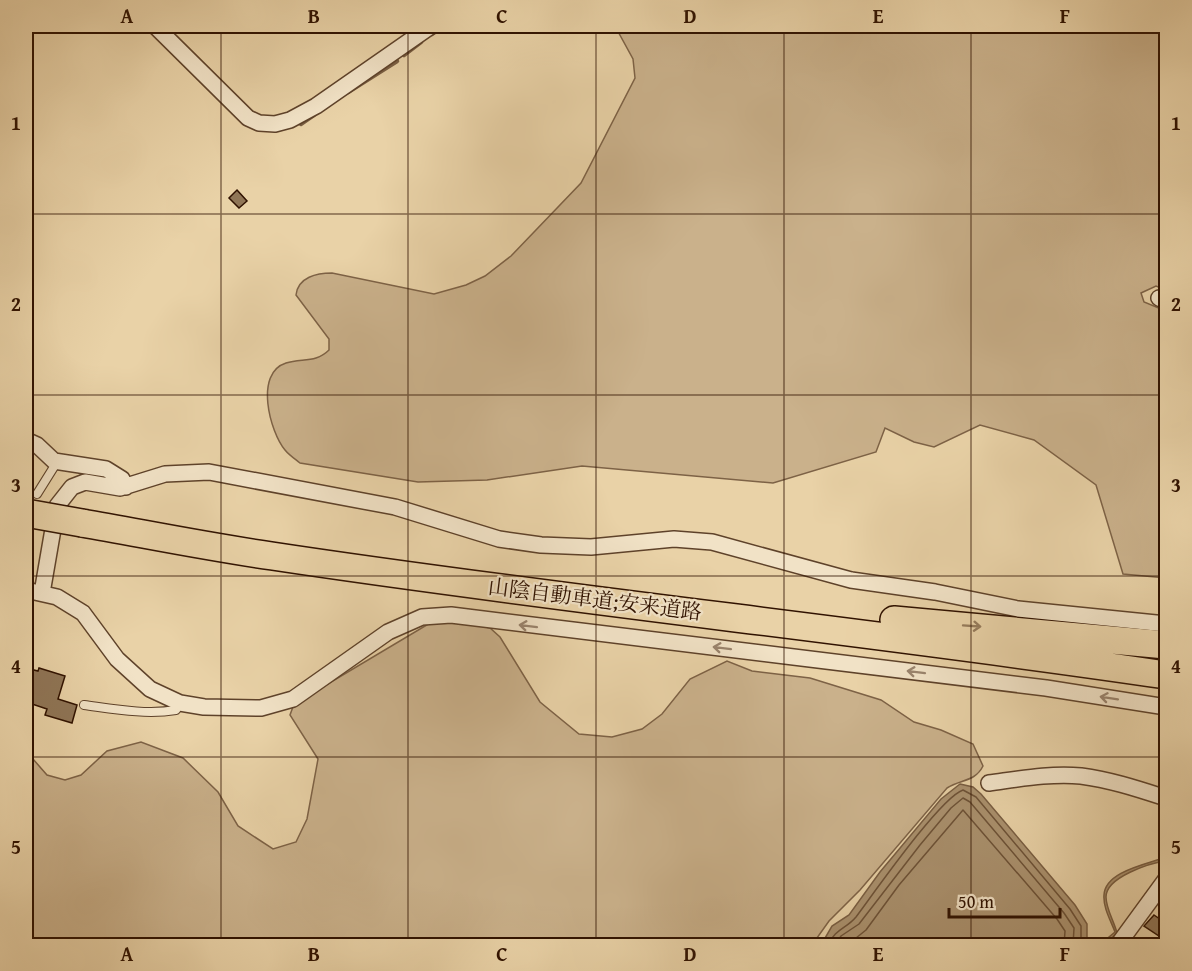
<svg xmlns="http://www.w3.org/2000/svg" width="1192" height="971" viewBox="0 0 1192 971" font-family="'Gentium Book Plus','Noto Serif JP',serif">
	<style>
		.green { fill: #cab18b; stroke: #7d6246; stroke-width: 1.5 }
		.water { fill: #aa916e; stroke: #795e42; stroke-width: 1.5 }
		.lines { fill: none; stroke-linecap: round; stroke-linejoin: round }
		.shore { stroke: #6d5237; stroke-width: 1.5 }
		.stream { stroke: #795e42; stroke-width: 4.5 }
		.building { fill: #907657; stroke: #301200; stroke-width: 1.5 }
		.lane-casing { stroke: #5e422a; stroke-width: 10 }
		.street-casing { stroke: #5e422a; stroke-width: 18 }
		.highway-casing { stroke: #301200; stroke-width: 30 }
		.lane { stroke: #f1e2c6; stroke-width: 8 }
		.street { stroke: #f1e2c6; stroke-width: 15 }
		.highway { stroke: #e9d2a7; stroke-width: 27 }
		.highway-bridge-casing { stroke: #301200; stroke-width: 30; stroke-linecap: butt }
		.highway-bridge { stroke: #e9d2a7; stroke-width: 27 }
		.oneway { stroke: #9a846d }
		.oneway2 { stroke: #967c5c }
		.grid { fill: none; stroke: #301200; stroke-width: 1.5; stroke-opacity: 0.55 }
		.labels { text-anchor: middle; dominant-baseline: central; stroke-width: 4.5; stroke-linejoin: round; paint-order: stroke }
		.street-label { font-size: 21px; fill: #301200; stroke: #f1e2c6 }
		.neatline { fill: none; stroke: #301200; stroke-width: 2 }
		.grid-label { font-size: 20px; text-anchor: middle; font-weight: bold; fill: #301200 }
	</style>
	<rect width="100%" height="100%" fill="#e9d2a7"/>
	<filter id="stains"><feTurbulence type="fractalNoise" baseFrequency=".00333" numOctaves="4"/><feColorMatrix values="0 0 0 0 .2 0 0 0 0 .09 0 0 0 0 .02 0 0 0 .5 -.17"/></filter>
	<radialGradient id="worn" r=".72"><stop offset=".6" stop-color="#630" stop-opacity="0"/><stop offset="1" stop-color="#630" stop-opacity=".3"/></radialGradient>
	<!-- green -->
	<path class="green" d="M615,26H1166V290L1156,286L1141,293L1144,302L1166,311V578L1123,574L1096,485L1034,440L980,425L934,447L914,442L885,428L876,452L773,483L582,466L487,480L418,482L300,463C295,459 289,455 285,450C270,432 254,373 286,363C302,358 316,363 329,350V339L296,295C298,277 317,273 332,273L434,294L466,285L485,276L511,256L581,183L635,78L633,59Z
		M455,620L490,628L500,637L540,702L579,734L612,737L642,729L662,714L690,679L727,661L752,671L810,678L881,700L914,722L941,730L973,744L983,766C975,782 961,779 947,788L860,890L829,921L812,945L26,946V751L47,775L65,780L81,775L107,751L141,742L183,758L218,792L238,826L273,849L296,842L307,819L318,759L290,715L294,704L430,623Z"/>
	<!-- water -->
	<path class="water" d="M960,784L973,787L981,794L1075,905L1087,924V945H821L832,926L849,915L880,872L941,799Z
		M1166,857V861C1150,863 1106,877 1106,897C1106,909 1114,921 1117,933L1106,944L1098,946L1115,932C1111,921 1103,908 1104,895C1105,871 1148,864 1166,857Z"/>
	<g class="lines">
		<!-- shore -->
		<path class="shore" d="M827,946C836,928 846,929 856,917C874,893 940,798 963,790L976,797L1070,909L1081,926V946
			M835,946L841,936L859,924L920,845L951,808L963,798L970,802L1064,913L1074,928L1073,946
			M846,946L866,930L899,885L963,810L1057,919L1065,931L1064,946"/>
		<!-- stream -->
		<path class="stream" d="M432,34L444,26
			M404,55L421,42
			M348,92L397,61
			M301,124L314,115"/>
	</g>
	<!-- building -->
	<path class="building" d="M237,190L247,201L239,208L229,198Z
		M26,668L38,671L39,668L65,676L58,699L77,705L72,723L45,715L47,709L26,702Z
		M1154,915L1167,924V932L1162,938L1144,926Z"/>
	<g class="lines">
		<defs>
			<path id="lane" d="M37,494L57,462
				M84,705C114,709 146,715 176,710L180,703"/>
			<path id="street" d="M155,26L248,118L259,123L275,124L290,120L316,106L431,26
				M1159,298L1166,301
				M26,440L37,445L54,461L106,469L122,479L126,487
				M26,590L57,597L83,613L117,659L150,689L180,703L204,707L261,708L293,699L388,632L422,617L451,615L1046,688L1166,707
				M42,593L57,506L72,487L85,482L120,488L165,474L209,472L395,507L499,539L541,545L591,547L674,539L712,542L851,580L935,592L1018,609L1166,624
				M989,783C1019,779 1051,773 1081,776C1111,780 1138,789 1166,798
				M1117,946L1166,879"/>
			<path id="highway" d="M82,523C145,534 208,547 272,556C569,601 869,631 1166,675
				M894,620L1166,645"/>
		</defs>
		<!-- lane casing -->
		<use href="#lane" class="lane-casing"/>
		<!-- street casing -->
		<use href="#street" class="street-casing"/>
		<!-- highway casing -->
		<use href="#highway" class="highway-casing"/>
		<!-- lane -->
		<use href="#lane" class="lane"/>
		<!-- street -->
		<use href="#street" class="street"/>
		<!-- highway -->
		<use href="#highway" class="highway"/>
		<defs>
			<path id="highway-bridge" d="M26,513L82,523"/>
		</defs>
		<!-- highway-bridge casing -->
		<use href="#highway-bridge" class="highway-bridge-casing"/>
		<!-- highway-bridge -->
		<use href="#highway-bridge" class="highway-bridge"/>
	</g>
	<!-- one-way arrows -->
	<defs><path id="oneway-shaft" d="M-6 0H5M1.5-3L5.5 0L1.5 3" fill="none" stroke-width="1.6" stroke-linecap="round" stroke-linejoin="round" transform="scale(1.5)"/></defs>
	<g class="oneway">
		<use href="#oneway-shaft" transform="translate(528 626) rotate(-173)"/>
		<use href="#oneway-shaft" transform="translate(722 648) rotate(-173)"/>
		<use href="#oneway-shaft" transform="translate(916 672) rotate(-173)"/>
		<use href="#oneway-shaft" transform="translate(1109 698) rotate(-171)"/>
	</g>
	<use class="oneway2" href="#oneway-shaft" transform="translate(972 626) rotate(4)"/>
	<!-- grid -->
	<path class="grid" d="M221,26V946M408,26V946M596,26V946M784,26V946M971,26V946M26,214H1166M26,395H1166M26,576H1166M26,757H1166"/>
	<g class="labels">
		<!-- street labels -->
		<g class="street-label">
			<text transform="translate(595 599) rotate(7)">山陰自動車道;安来道路</text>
		</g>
	</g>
	<!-- margin -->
	<rect width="1192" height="971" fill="none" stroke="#e9d2a7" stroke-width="66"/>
	<!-- scale -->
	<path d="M949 908v9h111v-9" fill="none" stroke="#301200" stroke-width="3"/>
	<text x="958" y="908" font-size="18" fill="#301200" stroke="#f1e2c6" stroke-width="4.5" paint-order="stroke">50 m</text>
	<rect x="33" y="33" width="1126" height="905" class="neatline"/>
	<g class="grid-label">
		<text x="127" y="23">A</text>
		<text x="314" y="23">B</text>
		<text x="502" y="23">C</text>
		<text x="690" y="23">D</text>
		<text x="878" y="23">E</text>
		<text x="1065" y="23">F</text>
		<text x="16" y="130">1</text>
		<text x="1176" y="130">1</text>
		<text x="16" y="311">2</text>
		<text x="1176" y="311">2</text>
		<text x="16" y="492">3</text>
		<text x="1176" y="492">3</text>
		<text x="16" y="673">4</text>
		<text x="1176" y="673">4</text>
		<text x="16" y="854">5</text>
		<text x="1176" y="854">5</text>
		<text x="127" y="961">A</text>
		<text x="314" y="961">B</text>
		<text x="502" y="961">C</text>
		<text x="690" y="961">D</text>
		<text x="878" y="961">E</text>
		<text x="1065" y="961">F</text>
	</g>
	<rect width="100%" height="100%" filter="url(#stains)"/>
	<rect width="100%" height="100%" fill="url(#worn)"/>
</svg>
